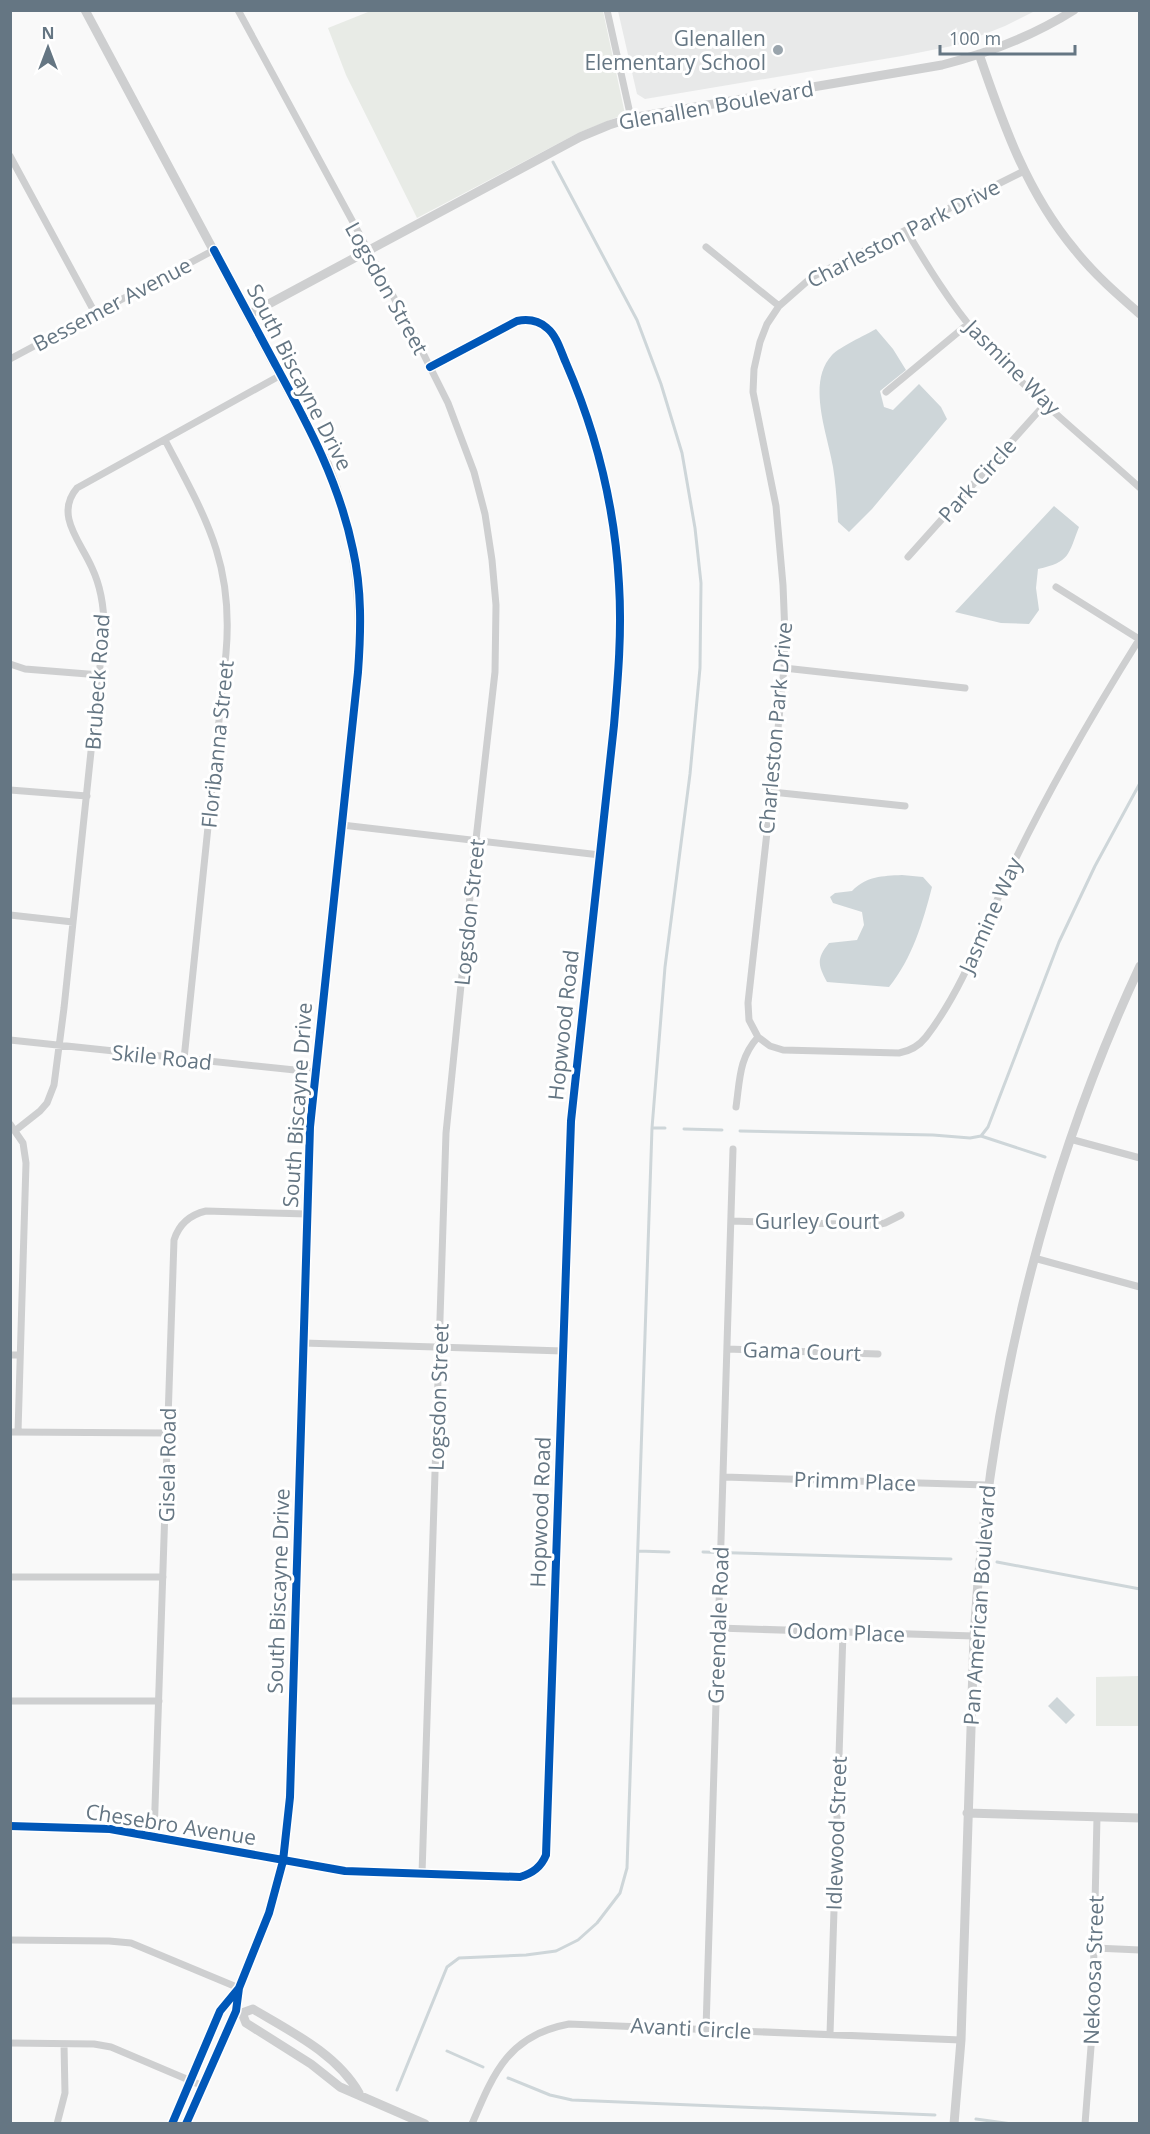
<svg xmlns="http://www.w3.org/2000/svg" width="1150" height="2134" viewBox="0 0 1150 2134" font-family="'Open Sans',sans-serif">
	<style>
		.built { fill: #e8e9e9 }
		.green { fill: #e8ebe6 }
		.water { fill: #ced6d9 }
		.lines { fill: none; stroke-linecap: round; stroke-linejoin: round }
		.stream { stroke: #ced6d9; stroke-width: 3 }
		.minor { stroke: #cecfd0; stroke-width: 7 }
		.tertiary { stroke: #cecfd0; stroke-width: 9 }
		.cycleway-casing { stroke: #fff; stroke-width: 11 }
		.cycleway { stroke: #0057b8; stroke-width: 8 }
		.poi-dot { fill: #99a4ac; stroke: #fff; stroke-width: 2 }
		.labels { text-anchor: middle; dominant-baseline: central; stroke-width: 6; stroke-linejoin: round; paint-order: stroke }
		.poi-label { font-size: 21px; fill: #657683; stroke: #fff; text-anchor: end }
		.street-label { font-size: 21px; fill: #657683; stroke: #fff }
	</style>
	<rect width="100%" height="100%" fill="#f9f9f9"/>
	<!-- built -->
	<path class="built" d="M618,11V10L1035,11L1005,26L957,45L902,56L645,99L637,94Z"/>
	<!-- green -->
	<path class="green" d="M373,10L603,11L625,114L578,133L417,218L346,75L328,28Z
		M1139,1676V1726H1096V1677Z"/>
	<!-- water -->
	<path class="water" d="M876,329L893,349L906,370L880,391L884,407L893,410L919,384L941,407L947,419L872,509L849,532L838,522C837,504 836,485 833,467C828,435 806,383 832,355C841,346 864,336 876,329Z
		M1054,506L1079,527C1068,555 1070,562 1038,569L1036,588L1039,610L1029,624L1001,623L955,612Z
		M902,875L923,877L932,887C923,922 912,959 889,987L827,982C818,965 816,959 829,943L857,940L864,925L862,912L833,903L830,897L835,893L852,891C867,876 882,876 902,875Z
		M1057,1697L1075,1715L1066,1724L1048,1706Z"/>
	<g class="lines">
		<!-- stream -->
		<path class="stream" d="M652,1128H665
			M684,1129L722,1130
			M740,1131L933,1135L970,1138L981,1136L988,1127L1059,942L1095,866L1140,783
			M981,1136L1045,1157
			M638,1551L669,1552
			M703,1552L951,1559
			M997,1562L1140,1589
			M447,2051L483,2067
			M508,2078L550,2095L572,2100L935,2115
			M397,2090L447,1967L459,1958L526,1955L556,1951L578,1940L597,1923L620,1893L627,1868L652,1128L665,967L690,774L700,668L701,583L695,528L682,453L661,384L637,320L553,162
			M976,2119L1012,2124"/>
		<!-- minor -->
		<path class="minor" d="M238,10L412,331L448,403L474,472L485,514L492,560L496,605L495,672L474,857L446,1133L422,1874
			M607,10L631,118
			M10,156L95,313
			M906,230C928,267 950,303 978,336C1026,392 1085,438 1140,488
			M706,247L779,306
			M10,359L214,250
			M886,392L968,324
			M165,440C205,517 234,562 226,653L184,1059
			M908,557L1046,403
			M1056,587L1139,639
			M10,664L25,669L100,675
			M784,668L965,688
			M10,790L87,796
			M772,792L905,806
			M342,825L600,855
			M10,915L73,922
			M758,1037L770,1046L783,1050L899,1053C910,1051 919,1046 926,1037C967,984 987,918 1016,858C1053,782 1095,710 1140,638
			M10,1040L314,1072
			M736,1107C740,1079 739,1058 758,1037L749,1020L748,1003L774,769L784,668L785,635L783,585L776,506L753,392L754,369L760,342L767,324L779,306L812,277L1024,171
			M10,1124L23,1143L26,1163L18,1432
			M16,1130L40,1111L47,1103L54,1085L64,1008L104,628C104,607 101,587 92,568C81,542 54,515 77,488L281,375
			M1070,1139L1140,1158
			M731,1221L876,1225L885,1223L901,1215
			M1034,1258L1140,1287
			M303,1343L563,1351
			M727,1349L878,1354
			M10,1355H20
			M10,1432L167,1433
			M724,1477L987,1485
			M10,1577H163
			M718,1628L974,1636
			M10,1701H159
			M10,1826L110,1829L345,1871L520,1877C533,1873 541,1867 546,1855L571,1121L614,725C618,678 622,632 619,584C615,509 596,432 566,363C561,352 557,336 547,328C538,320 527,319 517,321L430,367
			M154,1837L174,1240C179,1224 189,1215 206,1211L307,1214
			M10,1940L109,1941L131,1943L239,1988
			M1095,1948L1140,1950
			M706,2029L733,1149
			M830,2034L843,1632
			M10,2043L94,2044L111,2047L203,2086
			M57,2124L65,2093L64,2044
			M472,2124C494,2072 509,2035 569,2024L961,2040
			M1085,2124L1092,2034L1097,1817"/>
		<!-- tertiary -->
		<path class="tertiary" d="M85,10L327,463C355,533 363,597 358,672L310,1127L290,1797L283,1861L269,1913L239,1988L236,2011L186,2124
			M979,54C1003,124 1027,193 1075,250C1094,274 1117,294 1140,314
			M248,315L580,137L609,125L631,118L942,65C989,53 1033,36 1074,10
			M967,1813L1140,1818
			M359,2093C337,2054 290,2031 253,2009L242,2013L246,2023L311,2064L340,2087L425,2124
			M172,2124L220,2011L239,1988
			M954,2124L961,2040L974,1636C988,1405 1042,1176 1140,966"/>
		<defs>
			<path id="cycleway" d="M10,1826L110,1829L345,1871L520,1877C533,1873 541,1867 546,1855L571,1121L614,725C618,678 622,632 619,584C615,509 596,432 566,363C561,352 557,336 547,328C538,320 527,319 517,321L430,367
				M172,2124L220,2011L239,1988
				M186,2124L236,2011L239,1988L269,1913L283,1861L290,1797L310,1127L358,672C361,631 362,590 353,550C339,481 307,423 274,362C254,325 234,287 214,250"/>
		</defs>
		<!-- cycleway casing -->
		<use href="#cycleway" class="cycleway-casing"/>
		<!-- cycleway -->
		<use href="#cycleway" class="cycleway"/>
	</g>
	<!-- markers -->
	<circle class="poi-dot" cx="778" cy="50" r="6"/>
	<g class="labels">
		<!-- poi labels -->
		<g class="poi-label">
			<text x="766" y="38">Glenallen<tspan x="766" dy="24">Elementary School</tspan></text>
		</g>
		<!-- street labels -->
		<g class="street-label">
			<text transform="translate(716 105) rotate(-10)">Glenallen Boulevard</text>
			<text transform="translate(903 233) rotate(-27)">Charleston Park Drive</text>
			<text transform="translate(387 288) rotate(61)">Logsdon Street</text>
			<text transform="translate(112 304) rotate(-28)">Bessemer Avenue</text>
			<text transform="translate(1013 367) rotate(45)">Jasmine Way</text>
			<text transform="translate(300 377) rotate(63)">South Biscayne Drive</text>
			<text transform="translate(977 480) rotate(-48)">Park Circle</text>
			<text transform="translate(97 682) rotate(-86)">Brubeck Road</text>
			<text transform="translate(775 728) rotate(-85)">Charleston Park Drive</text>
			<text transform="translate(217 744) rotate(-84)">Floribanna Street</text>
			<text transform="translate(469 912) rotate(-84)">Logsdon Street</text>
			<text transform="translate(990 915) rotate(-66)">Jasmine Way</text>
			<text transform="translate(563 1025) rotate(-84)">Hopwood Road</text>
			<text transform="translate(162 1057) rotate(6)">Skile Road</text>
			<text transform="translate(297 1105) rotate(-86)">South Biscayne Drive</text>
			<text x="817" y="1221">Gurley Court</text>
			<text transform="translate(802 1351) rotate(2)">Gama Court</text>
			<text transform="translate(438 1397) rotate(-88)">Logsdon Street</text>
			<text transform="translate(167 1465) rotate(-89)">Gisela Road</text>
			<text transform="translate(855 1481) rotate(2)">Primm Place</text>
			<text transform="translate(540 1512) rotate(-88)">Hopwood Road</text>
			<text transform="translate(278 1591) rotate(-88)">South Biscayne Drive</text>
			<text transform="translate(979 1605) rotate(-86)">Pan American Boulevard</text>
			<text transform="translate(718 1625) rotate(-88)">Greendale Road</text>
			<text transform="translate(846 1632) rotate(2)">Odom Place</text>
			<text transform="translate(171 1824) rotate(9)">Chesebro Avenue</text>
			<text transform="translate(836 1833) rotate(-88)">Idlewood Street</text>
			<text transform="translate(1093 1970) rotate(-88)">Nekoosa Street</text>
			<text transform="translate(691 2028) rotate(3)">Avanti Circle</text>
		</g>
	</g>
	<!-- border -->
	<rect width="1150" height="2134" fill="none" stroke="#657683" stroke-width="24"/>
	<!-- north arrow -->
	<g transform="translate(48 48)" stroke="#ffffff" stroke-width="4.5" paint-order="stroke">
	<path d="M0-4.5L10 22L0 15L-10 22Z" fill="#657683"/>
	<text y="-9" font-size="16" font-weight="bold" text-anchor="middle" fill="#657683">N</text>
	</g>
	<!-- scale -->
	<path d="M940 45v9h135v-9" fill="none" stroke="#657683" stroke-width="3"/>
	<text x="949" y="45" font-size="18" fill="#657683" stroke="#ffffff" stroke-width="4.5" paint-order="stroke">100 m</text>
</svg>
